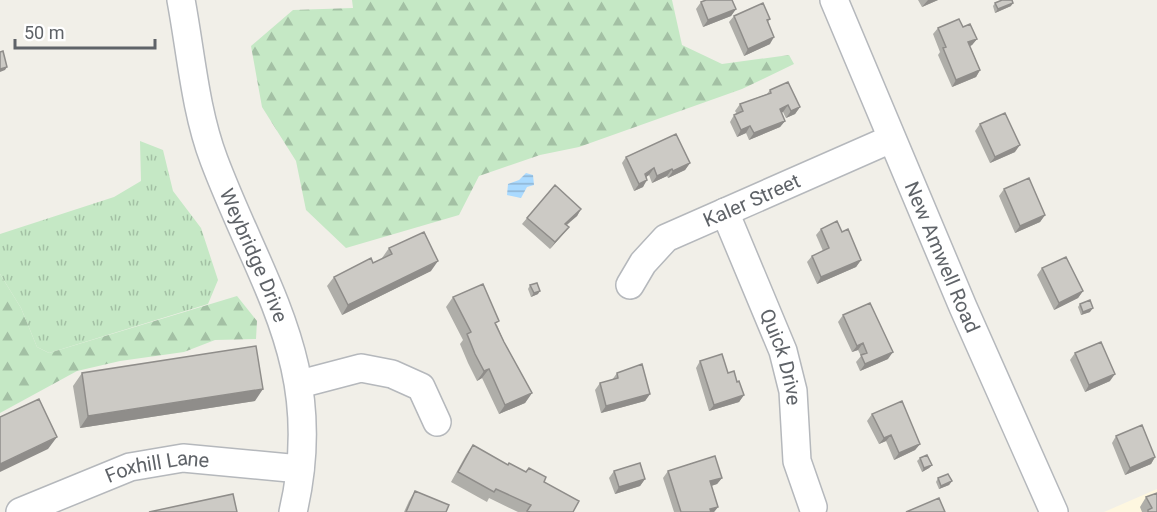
<svg xmlns="http://www.w3.org/2000/svg" width="1157" height="512" viewBox="0 0 1157 512" font-family="Roboto,sans-serif">
	<style>
		.commercial { fill: #fef7e0 }
		.grass { fill: url(#grass-tufts) }
		.forest { fill: url(#forest-firs) }
		.water { fill: url(#water-rules) }
		.lines { fill: none; stroke-linecap: round; stroke-linejoin: round }
		.minor-casing { stroke: #b5b8bc; stroke-width: 30 }
		.minor { stroke: #fff; stroke-width: 27 }
		.wall { fill: #afaea9 }
		.shaded-wall { fill: #8f8d8a }
		.building { fill: #cccac5; stroke: #8f8d8a; stroke-width: 1.5 }
		.labels { text-anchor: middle; dominant-baseline: central; stroke-width: 6; stroke-linejoin: round; paint-order: stroke }
		.street-label { font-size: 20px; fill: #5f6368; stroke: #fff }
	</style>
	<defs>
		<pattern id="grass-tufts" width="24" height="20" patternUnits="userSpaceOnUse" patternTransform="scale(1.5)"><rect width="24" height="20" fill="#c5e8c5"/><path d="M3 7l-1-3M5 7V3M7 7l1-3M15 17l-1-3M17 17v-4M19 17l1-3" fill="none" stroke="#a3c0a4"/></pattern>
		<pattern id="forest-firs" width="22" height="20" patternUnits="userSpaceOnUse" patternTransform="scale(1.5)"><rect width="22" height="20" fill="#c5e8c5"/><path d="M5 1l3.5 6h-7zM16 11l3.5 6h-7z" fill="#a3c0a4"/></pattern>
		<pattern id="water-rules" width="6" height="5" patternUnits="userSpaceOnUse" patternTransform="scale(1.5)"><rect width="6" height="5" fill="#aadaff"/><path d="M0 2.5h6" fill="none" stroke="#8eb4d2"/></pattern>
	</defs>
	<rect width="100%" height="100%" fill="#f1efe8"/>
	<!-- commercial -->
	<path class="commercial" d="M1157,489V512H1104Z"/>
	<!-- grass -->
	<path class="grass" d="M140,141L163,150L173,191L201,228L218,280L208,304L49,353L37,347L21,308L0,274V234L114,197L141,181Z"/>
	<!-- forest -->
	<path class="forest" d="M352,0H672L682,45L722,64L789,55L794,64L742,89L579,147L540,155L479,176L459,215L346,248L306,210L296,161L262,107L251,46L293,10L353,8Z
		M0,274L21,308L37,347L49,353L237,296L257,321L256,339L215,340L184,352L120,361L77,371L0,413Z"/>
	<!-- water -->
	<path class="water" d="M526,173L533,175L534,185L527,187L521,198L507,195L508,184L519,180Z"/>
	<g class="lines">
		<defs>
			<g id="minor">
				<path id="s1" d="M181,0C191,53 195,110 214,160C262,287 327,367 293,512"/>
				<path id="s2" d="M834,0L963,307L1054,512"/>
				<path id="s3" d="M725,212L783,351L793,391L797,461L813,507"/>
				<path id="s4" d="M630,285L643,263L666,238L891,139"/>
				<path d="M300,384L361,368L392,374L421,387L437,422"/>
				<path id="s5" d="M20,512L130,467L183,458L300,469"/>
			</g>
		</defs>
		<!-- minor casing -->
		<use href="#minor" class="minor-casing"/>
		<!-- minor -->
		<use href="#minor" class="minor"/>
	</g>
	<!-- wall -->
	<path class="wall" d="M918,0H938L922,7Z
		M701,2L736,9L731,16L703,27L696,9Z
		M995,3L1011,6L995,13L993,6Z
		M734,16L770,19L768,22L770,44L744,56L729,22Z
		M963,27L977,39L972,45L970,46L980,70L976,77L952,87L938,55L940,52L933,34L938,28Z
		M770,90L800,107L795,114L786,118L783,112L781,113L785,121L780,127L749,140L746,133L737,137L730,122L734,115L737,114L735,111L740,104L767,94Z
		M980,124L1015,152L990,163L975,131Z
		M626,157L690,163L685,170L668,178L667,176L652,183L649,175L646,177L643,187L634,191L622,163Z
		M1004,189L1045,215L1040,222L1015,233L999,196Z
		M581,209L577,216L567,225L564,233L550,249L522,224L527,218Z
		M821,229L842,232L861,260L856,267L817,284L807,262L812,256L823,251L816,235Z
		M389,248L431,271L342,315L327,286L334,277L373,263L382,259V258Z
		M1042,268L1083,291L1078,298L1054,310L1037,275Z
		M530,285L538,294L531,297L528,289Z
		M453,297L497,325L504,342L532,393L525,403L499,414L482,378L477,381L468,363L460,344L463,340L446,307Z
		M1080,304L1090,312L1081,315L1078,307Z
		M843,315L888,359L860,371L856,362L861,356L858,350L852,352L838,322Z
		M1075,353L1110,381L1085,392L1070,360Z
		M700,361L728,373L737,382L744,395L739,402L709,411L696,368Z
		M82,373L255,401L80,428L73,386Z
		M617,373L650,394L645,401L601,413L595,390L600,383L612,380Z
		M872,414L920,444L915,450L894,460L886,441L879,444L867,421Z
		M1116,436L1155,457L1151,464L1125,475L1112,443Z
		M473,445L508,465L544,482L573,512H518L489,498L487,502L451,482L466,455Z
		M920,458L932,465L929,468L922,472L917,461Z
		M614,471L645,479L640,486L615,494L609,478Z
		M668,471L722,478L717,484L711,486L718,507L714,512H674L663,478Z
		M938,478L952,481L949,485L939,489L936,482Z
		M415,491L446,512H404L409,501Z
		M1146,497L1157,512H1142L1140,507Z"/>
	<!-- shaded-wall -->
	<path class="shaded-wall" d="M928,0H938L922,7Z
		M1013,3L1011,6L995,13L998,9Z
		M736,9L731,16L703,27L708,20Z
		M774,37L770,44L744,56L748,49Z
		M977,39L972,45L964,49L968,42Z
		M7,67L5,70L0,72V69Z
		M980,70L976,77L952,87L956,80Z
		M788,105L783,112L775,116L780,109Z
		M800,107L795,114L786,118L791,111Z
		M785,121L780,127L749,140L754,133Z
		M750,126L746,133L737,137L741,130Z
		M1020,145L1015,152L990,163L995,157Z
		M690,163L685,170L668,178L673,171Z
		M654,168L649,175L640,181L645,174Z
		M672,169L667,176L652,183L657,176Z
		M647,180L643,187L634,191L639,184Z
		M581,209L577,216L560,230L565,224Z
		M1045,215L1040,222L1015,233L1020,226Z
		M569,227L564,233L550,249L555,242Z
		M861,260L856,267L817,284L821,277Z
		M438,261L431,271L342,315L348,305Z
		M540,291L538,294L531,297L534,293Z
		M1083,291L1078,298L1054,310L1059,303Z
		M1093,308L1090,312L1081,315L1083,312Z
		M863,343L858,350L852,352L857,346Z
		M893,352L888,359L860,371L865,364Z
		M489,369L482,378L477,381L484,371Z
		M1115,374L1110,381L1085,392L1089,385Z
		M263,389L255,401L80,428L88,416Z
		M532,393L525,403L499,414L505,405Z
		M650,394L645,401L601,413L606,406Z
		M744,395L739,402L709,411L714,405Z
		M891,435L886,441L879,444L884,438Z
		M57,437L48,449L0,472V464Z
		M920,444L915,450L894,460L899,453Z
		M1155,457L1151,464L1125,475L1130,468Z
		M932,465L929,468L922,472L924,468Z
		M722,478L717,484L705,488L710,481Z
		M645,479L640,486L615,494L619,487Z
		M952,481L949,485L939,489L941,486Z
		M718,507L714,512H708L710,509Z"/>
	<!-- building -->
	<path class="building" d="M706,0H732L736,9L708,20L701,2Z
		M1002,0H1012L1013,3L998,9L995,3Z
		M763,3L770,19L767,20L774,37L748,49L734,16Z
		M959,19L963,27L970,24L977,39L968,42L980,70L956,80L943,48L946,47L938,28Z
		M3,51L7,67L0,69V52Z
		M788,82L800,107L791,111L788,105L780,109L785,121L754,133L750,126L741,130L734,115L743,111L740,104L771,93L770,90Z
		M1005,113L1020,145L995,157L980,124Z
		M676,134L690,163L673,171L672,169L657,176L654,168L645,174L647,180L639,184L626,157Z
		M1029,178L1045,215L1020,226L1004,189Z
		M555,185L581,209L565,224L569,227L555,242L527,218Z
		M837,221L842,232L848,229L861,260L821,277L812,256L829,248L821,229Z
		M424,232L438,261L348,305L334,277L371,258L373,263L392,254L389,248Z
		M1066,257L1083,291L1059,303L1042,268Z
		M537,283L540,291L534,293L530,285Z
		M483,284L499,321L495,323L504,342L532,393L505,405L489,369L484,371L475,354L467,334L471,332L453,297Z
		M1090,300L1093,308L1083,312L1080,304Z
		M870,303L893,352L865,364L861,355L867,353L863,343L857,346L843,315Z
		M1101,342L1115,374L1089,385L1075,353Z
		M256,346L263,389L88,416L82,373Z
		M722,354L728,373L734,371L737,382L739,381L744,395L714,405L700,361Z
		M642,364L650,394L606,406L600,383L618,378L617,373Z
		M39,399L57,437L0,464V417Z
		M902,401L920,444L899,453L891,435L884,438L872,414Z
		M1142,425L1155,457L1130,468L1116,436Z
		M473,445L508,465L509,463L526,472L529,468L546,477L544,482L579,501L573,512H530L527,511L531,505L496,489L494,492L458,472Z
		M927,455L932,465L924,468L920,458Z
		M715,456L722,478L710,481L718,507L710,509L711,512H681L668,471Z
		M640,463L645,479L619,487L614,471Z
		M948,474L952,481L941,486L938,478Z
		M415,491L449,505L446,512H406Z
		M1157,493V512H1148V510L1152,508L1146,497Z
		M233,494L237,512H149Z
		M939,498L945,512H906Z"/>
	<g class="labels">
		<!-- street labels -->
		<g class="street-label">
			<text stroke="none"><textPath href="#s4" startOffset="153">Kaler Street</textPath></text>
			<text stroke="none"><textPath href="#s1" startOffset="267">Weybridge Drive</textPath></text>
			<text stroke="none"><textPath href="#s2" startOffset="279">New Amwell Road</textPath></text>
			<text stroke="none"><textPath href="#s3" startOffset="156">Quick Drive</textPath></text>
			<text stroke="none"><textPath href="#s5" startOffset="146">Foxhill Lane</textPath></text>
		</g>
	</g>
	<!-- scale -->
	<path d="M15 39v9h140v-9" fill="none" stroke="#5f6368" stroke-width="3"/>
	<text x="24" y="39" font-size="18" fill="#5f6368" stroke="#ffffff" stroke-width="4.5" paint-order="stroke">50 m</text>
</svg>
